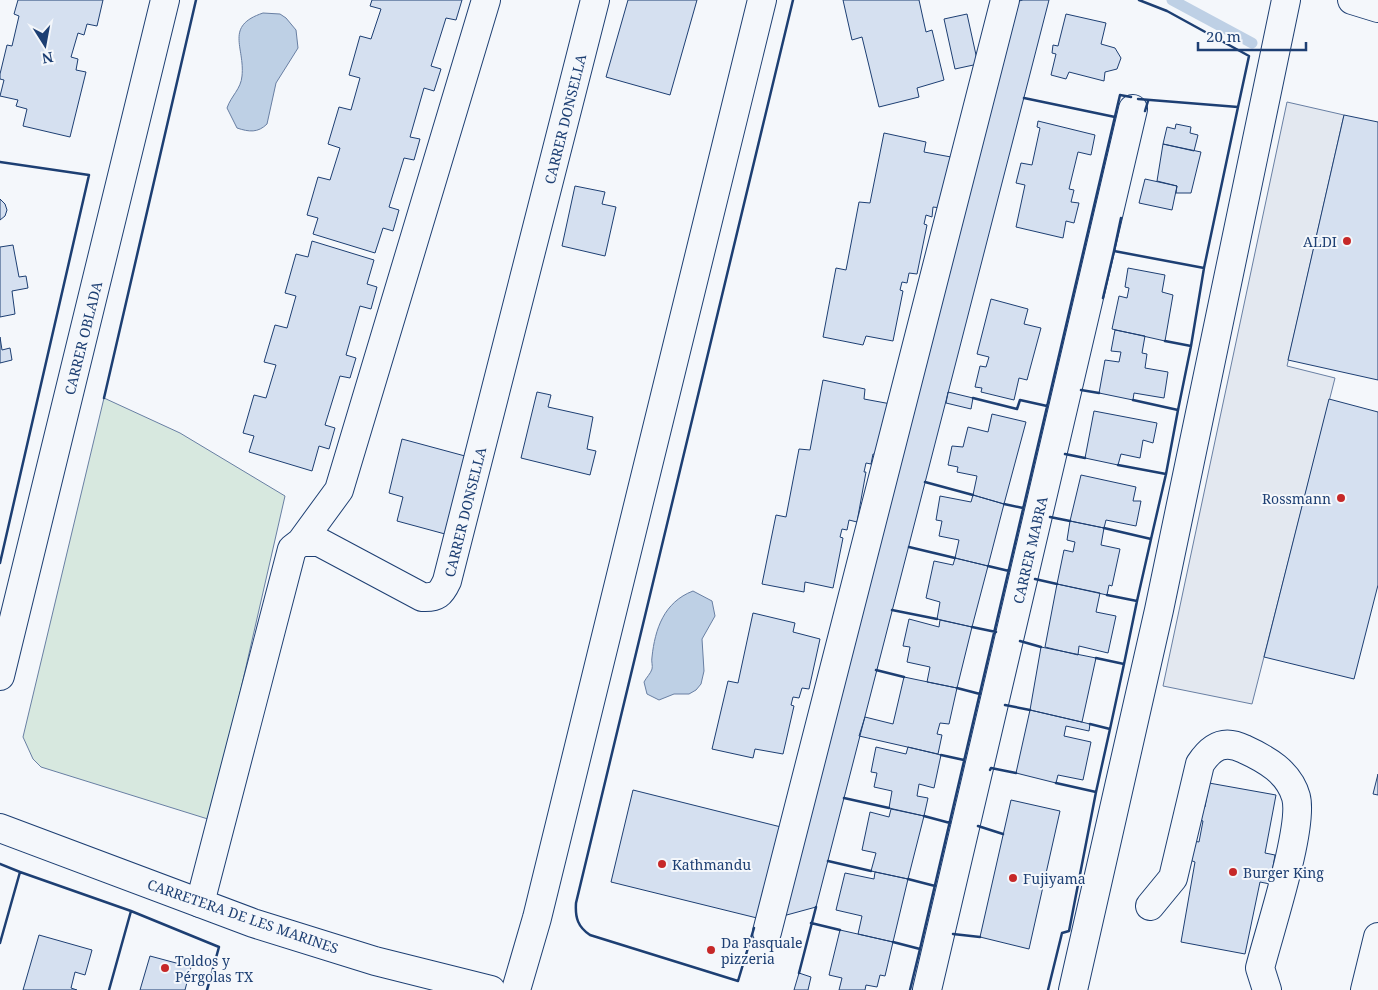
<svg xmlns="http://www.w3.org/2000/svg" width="1378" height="990" viewBox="0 0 1378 990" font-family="'Noto Serif',serif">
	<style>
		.green { fill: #d7e8df; stroke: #687fa3 }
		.parking { fill: #e3e8f0; stroke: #687fa3 }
		.water { fill: #bed0e5; stroke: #687fa3 }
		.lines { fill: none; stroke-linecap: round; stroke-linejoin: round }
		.stream { stroke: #bed0e5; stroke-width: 11 }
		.building { fill: #d5e0f0; stroke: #1d3f73 }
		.minor-casing { stroke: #1d3f73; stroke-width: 30 }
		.major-casing { stroke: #1d3f73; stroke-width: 30 }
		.minor { stroke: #f4f7fb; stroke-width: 28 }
		.major { stroke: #f4f7fb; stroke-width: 28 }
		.wall { stroke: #1d3f73; stroke-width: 2.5 }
		.poi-dot { fill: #c62828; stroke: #f4f7fb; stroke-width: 2 }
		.labels { text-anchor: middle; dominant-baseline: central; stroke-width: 4; stroke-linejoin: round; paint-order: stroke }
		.street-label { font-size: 14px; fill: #1d3f73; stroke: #f4f7fb }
		.poi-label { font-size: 14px; fill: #1d3f73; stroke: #f4f7fb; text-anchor: start }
	</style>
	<rect width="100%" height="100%" fill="#f4f7fb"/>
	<!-- green -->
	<path class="green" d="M104,398L180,433L285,496L211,820L41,767L33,759L23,737Z"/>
	<!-- parking -->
	<path class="parking" d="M1287,102L1344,115L1287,366L1335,378L1252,704L1163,686Z"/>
	<!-- water -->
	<path class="water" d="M263,13L280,14L286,18L296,30L298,48L276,83L267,124C258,133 249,132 237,128L227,108C231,96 241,89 242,76C245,47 224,26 263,13Z
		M693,591L712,601L715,616L702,639L704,671L701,684L696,690L689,694H674L659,700L647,694L644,682C646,678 651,673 652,669C653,666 651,661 652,657C655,629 664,602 693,591Z"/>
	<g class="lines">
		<!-- stream -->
		<path class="stream" d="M1172,0L1252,43"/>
	</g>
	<!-- building -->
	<path class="building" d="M18,0H103L97,26L87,24L84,35L78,33L71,57L78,59L76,70L86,72L70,137L23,126L27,109L16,106L18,100L0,96L4,80L0,79V74L7,45L12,46L19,16L14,14Z
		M372,0H462L456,20L446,18L431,66L441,69L434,91L424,88L410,137L420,139L414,160L404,158L389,207L399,210L393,231L383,228L375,253L313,234L318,218L307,215L318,177L330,180L340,148L328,144L339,107L351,110L360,78L349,75L360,36L371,39L381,9L370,6Z
		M628,0H697L670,95L606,77Z
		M843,0H919L926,32L932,30L944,80L917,88L919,97L879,107L862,37L852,40Z
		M1023,0H1049L816,907L783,916L1019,1Z
		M967,14L978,64L955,69L944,19Z
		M1066,14L1106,23L1101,44L1115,48L1121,58L1117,69L1105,72L1104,81L1069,72L1066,79L1051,75L1056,54L1052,53L1053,45L1058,46Z
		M1344,115L1378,122V380L1288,360Z
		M1038,121L1095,135L1091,155L1078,152L1069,189L1074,190L1071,202L1079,203L1074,223L1066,221L1063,238L1016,227L1025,185L1016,183L1021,163L1032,165L1040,128L1037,127Z
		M1176,124L1191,127L1190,133L1198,135L1194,151L1163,144L1167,127L1175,129Z
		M884,133L926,142L924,152L951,157L941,208L933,207L932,217L926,215L924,224L927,225L917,274L909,273L907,283L902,282L900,290L903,291L893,341L866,336L863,345L823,337L836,268L846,270L859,202L870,203Z
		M1163,144L1201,152L1191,193H1176L1177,186L1157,181Z
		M1145,179L1177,186L1172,210L1139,203Z
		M575,186L605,192L602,204L616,207L605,256L562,246Z
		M0,199L5,204L7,210L5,216L0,220Z
		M312,241L374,260L367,284L377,287L371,309L360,306L346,355L356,358L350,378L340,376L325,425L335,428L329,449L319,446L312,471L249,452L254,436L243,433L254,395L266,398L276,365L264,362L275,325L287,328L296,296L285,293L296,254L308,257Z
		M13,245L19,277L26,276L28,288L12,291L15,314L0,317V247Z
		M1128,268L1165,275L1162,292L1173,295L1165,341L1112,329L1119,296L1127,298L1129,288L1125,287Z
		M991,299L1028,309L1024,324L1041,328L1027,380L1019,378L1014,400L981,392L982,388L975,387L980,366L986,367L989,357L977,354Z
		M1115,330L1145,336L1142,353L1147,354L1145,368L1168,372L1164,398L1134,393L1133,400L1099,393L1105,360L1119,362L1121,352L1111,351Z
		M0,337L2,350L10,348L12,360L0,363Z
		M823,380L865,389L864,399L891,404L881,455L873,454L871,464L866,463L864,472H866L857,522L849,520L847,530L842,529L840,537L843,538L833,588L805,582L804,592L762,584L776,515L786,517L799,449L810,450Z
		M537,392L551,395L548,407L593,417L587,449L596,451L590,475L521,458Z
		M948,392L973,398L971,409L946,403Z
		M1329,399L1378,412V585L1354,679L1264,657Z
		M1094,411L1157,423L1153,443L1143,440L1140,458L1121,454L1118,465L1085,458Z
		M992,414L1026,422L1004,504L973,495L977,476L957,472L958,467L948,465L952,446L963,447L968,427L988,432Z
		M402,439L465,456L445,534L397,521L403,497L389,493Z
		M1081,475L1136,487L1133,501H1141L1136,526L1106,520L1104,528L1070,521Z
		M973,495L1004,504L988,566L955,558L959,540L939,536L942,521L936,520L940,496L971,502Z
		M1070,521L1104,528L1101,545L1120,549L1112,586L1109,585L1107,595L1057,584L1064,550L1073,552L1075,542L1067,540Z
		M955,558L988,566L972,627L937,619L940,602L926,598L934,561L953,565Z
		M1057,584L1100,593L1096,612L1116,616L1108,653L1079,646L1078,655L1045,647Z
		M753,613L795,623L793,632L820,639L809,689L802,688L799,698L793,697L791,705L794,706L783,754L755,749L753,758L712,749L728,681L738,683Z
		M909,619L939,627L940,620L972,627L957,688L927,682L930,667L907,662L910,647L903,646Z
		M1041,647L1096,658L1082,722L1030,710Z
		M904,677L957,688L949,724L940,723L937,734L942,735L938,754L859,736L865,717L893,724Z
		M1030,710L1090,724L1089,731L1066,726L1064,736L1091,742L1083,780L1058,775L1056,783L1016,773Z
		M876,747L906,754L908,747L941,755L934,788L919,784L917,796L928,798L924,816L889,808L892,791L874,787L877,773L871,772Z
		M1378,774V795L1373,794Z
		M1209,783L1276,795L1265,853L1275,855L1270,884L1260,882L1245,954L1181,942L1195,862L1190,860L1194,841L1199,842L1203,821L1198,819L1200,807H1205Z
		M633,790L781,827L757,918L611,882Z
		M1011,800L1060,811L1029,949L980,937Z
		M891,809L924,816L908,879L871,871L876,853L862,850L870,812L889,817Z
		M875,872L908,879L893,942L858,934L862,916L836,910L845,873L874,879Z
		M840,930L893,942L885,976L880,975L877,987L866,985L865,990H839L842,978L829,975Z
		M39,935L92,950L85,975L75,972L71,988L77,990H23Z
		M150,956L191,967L185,990H140Z
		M799,973L811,977L808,990H794Z"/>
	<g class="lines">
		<defs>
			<path id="minor" d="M1352,0L1378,8
				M301,542L339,490L486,0
				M0,676L165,0
				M200,903L292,549L301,542H319L422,597C437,598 441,594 447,581L595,0
				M1150,906L1173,878L1200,764C1211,747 1224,739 1244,749C1266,759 1289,772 1296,797C1304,827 1269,932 1260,968L1267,990
				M767,932L1005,0
				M516,990L537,918L762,0
				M927,990L1133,109
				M1073,990L1159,610L1286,0
				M1365,990L1378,937"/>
			<path id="major" d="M0,828L253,923L375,961L491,990"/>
		</defs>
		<!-- minor casing -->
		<use href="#minor" class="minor-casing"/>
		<!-- major casing -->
		<use href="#major" class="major-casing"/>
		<!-- minor -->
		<use href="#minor" class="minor"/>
		<!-- major -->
		<use href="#major" class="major"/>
		<!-- wall -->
		<path class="wall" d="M1139,0L1167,11L1249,56L1238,107
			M1024,98L1115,117
			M1145,111L1148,101
			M0,162L89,175L0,563
			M1121,218L1114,251L1204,268L1238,107L1138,99
			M1103,298L1114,251
			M1165,341L1191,346L1204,268
			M1081,390L1099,393
			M104,398L196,0
			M973,398L1017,409L1020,400L1047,406
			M1133,400L1178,410L1191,346
			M1065,454L1085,458
			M1118,465L1166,474L1178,410
			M925,482L973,495
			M1004,504L1023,508
			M1050,517L1070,521
			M1104,528L1151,539L1166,474
			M909,547L955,558
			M988,566L1009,571
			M1035,579L1057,584
			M1107,595L1137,601L1124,664
			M1137,601L1151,539
			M892,610L937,619
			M972,627L996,632
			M1020,641L1041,647
			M1096,658L1124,664L1110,729
			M876,670L904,677
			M957,688L980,694
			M1005,705L1030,710
			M941,755L964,760
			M990,770L991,768L1016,773
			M1056,783L1096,792L1110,729L1090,724
			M844,798L889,808
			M924,816L950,823
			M978,826L1003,834
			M828,861L871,871
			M0,864L20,872
			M908,879L935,886
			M811,923L840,930
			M754,928L738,981L590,935C578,927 575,918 576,903L793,0
			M953,934L980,937
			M893,942L920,949L910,990
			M0,943L20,872L131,911L219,947L207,990
			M920,949L1120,95L1131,97
			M799,973L816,907
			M109,990L131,911
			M1048,990L1062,933L1069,931L1096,792"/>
	</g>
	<!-- markers -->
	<g class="poi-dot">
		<circle cx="1347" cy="241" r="5"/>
		<circle cx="1341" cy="498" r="5"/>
		<circle cx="662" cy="864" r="5"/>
		<circle cx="1233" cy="872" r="5"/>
		<circle cx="1013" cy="878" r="5"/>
		<circle cx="711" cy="950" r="5"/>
		<circle cx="165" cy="968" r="5"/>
	</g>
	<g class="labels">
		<!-- street labels -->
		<g class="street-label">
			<text transform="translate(565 119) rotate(-76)">CARRER DONSELLA</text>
			<text transform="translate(83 338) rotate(-76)">CARRER OBLADA</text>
			<text transform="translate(465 512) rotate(-76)">CARRER DONSELLA</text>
			<text transform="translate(1030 550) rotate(-77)">CARRER MABRA</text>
			<text transform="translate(243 916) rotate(19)">CARRETERA DE LES MARINES</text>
		</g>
		<!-- poi labels -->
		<g class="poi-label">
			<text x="1337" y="241" text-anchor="end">ALDI</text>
			<text x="1331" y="498" text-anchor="end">Rossmann</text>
			<text x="672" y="864">Kathmandu</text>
			<text x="1243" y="872">Burger King</text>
			<text x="1023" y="878">Fujiyama</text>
			<text x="721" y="942">Da Pasquale<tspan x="721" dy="16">pizzeria</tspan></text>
			<text x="175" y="960">Toldos y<tspan x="175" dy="16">Pérgolas TX</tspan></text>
		</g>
	</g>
	<!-- north arrow -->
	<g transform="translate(45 45) rotate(169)" stroke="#f4f7fb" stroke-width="4" paint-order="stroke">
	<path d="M0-4L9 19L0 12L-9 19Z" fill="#1d3f73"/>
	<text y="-8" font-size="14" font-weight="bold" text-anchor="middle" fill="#1d3f73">N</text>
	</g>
	<!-- scale -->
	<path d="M1198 42v8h108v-8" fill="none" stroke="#1d3f73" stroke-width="2.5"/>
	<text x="1206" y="42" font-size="15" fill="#1d3f73" stroke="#f4f7fb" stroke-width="4" paint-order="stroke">20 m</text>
</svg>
